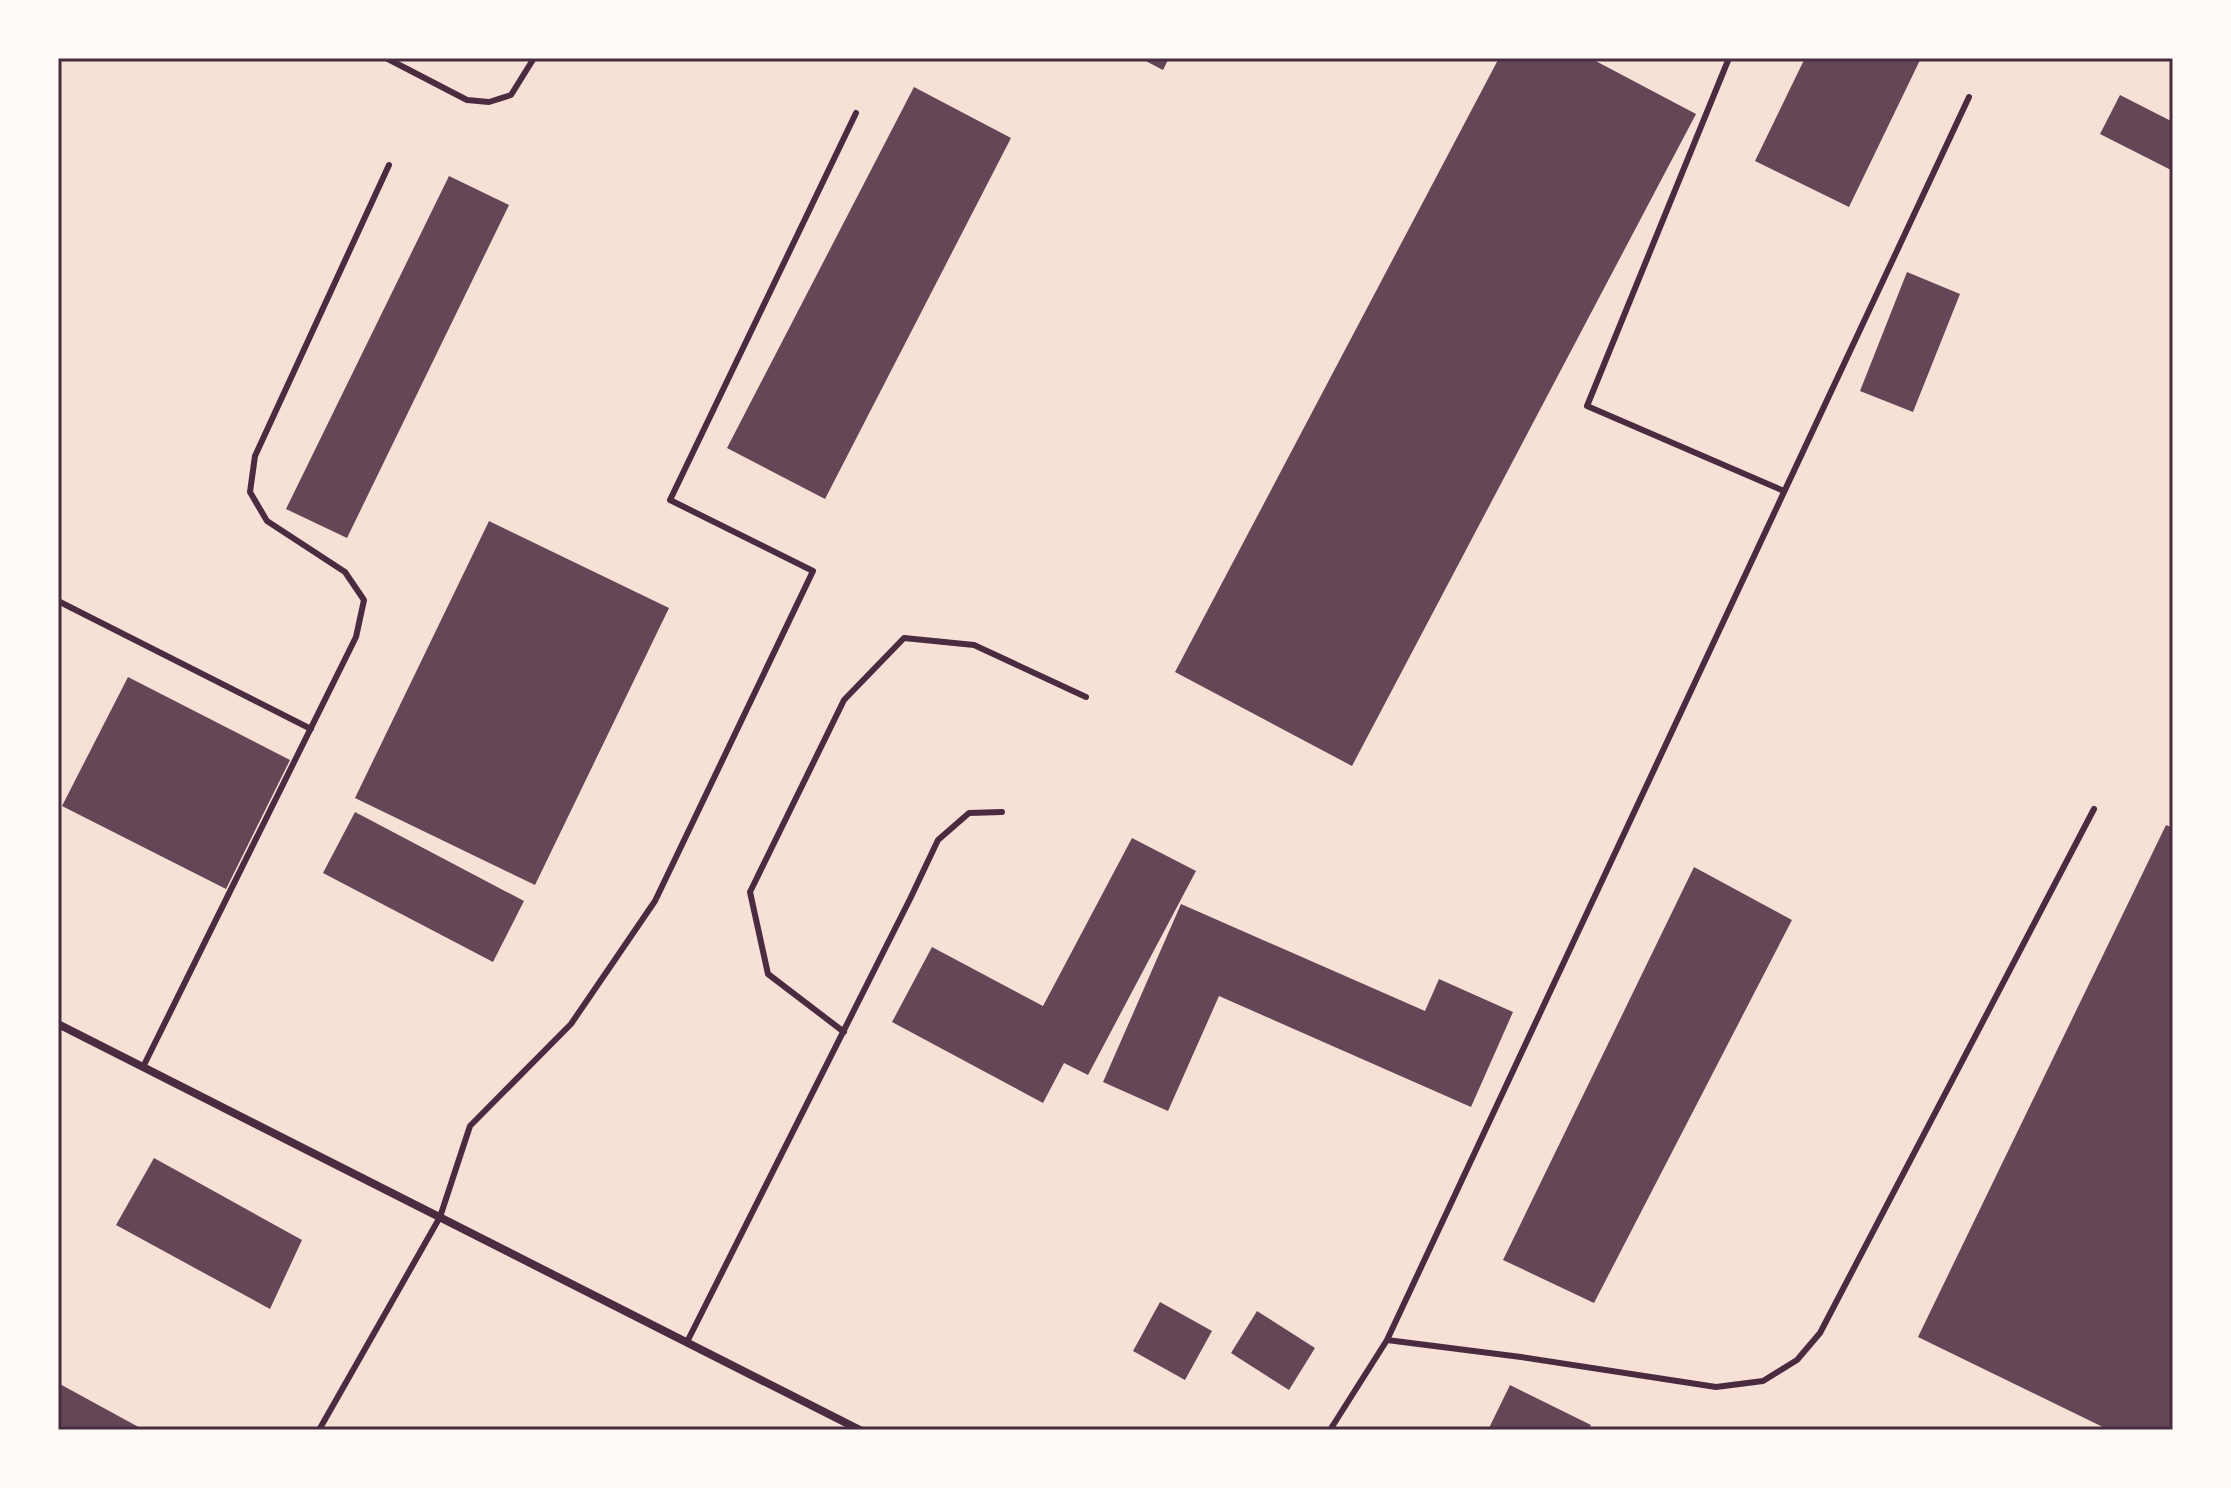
<svg xmlns="http://www.w3.org/2000/svg" width="2231" height="1488" viewBox="0 0 2231 1488" font-family="'IBM Plex Sans',sans-serif">
	<style>
		.building { fill: #644757 }
		.lines { fill: none; stroke-linecap: round; stroke-linejoin: round }
		.service { stroke: #4a2c40; stroke-width: 6 }
		.minor { stroke: #4a2c40; stroke-width: 8 }
		.neatline { fill: none; stroke: #4a2c40; stroke-width: 3 }
	</style>
	<rect width="100%" height="100%" fill="#f7e1d7"/>
	<!-- building -->
	<path class="building" d="M1140,58H1169L1163,70Z
		M1499,58H1590L1696,114L1352,766L1175,672Z
		M1805,58H1921L1849,207L1755,161Z
		M914,87L1011,138L825,499L727,448Z
		M2120,95L2173,122V171L2100,134Z
		M449,176L509,205L347,538L286,509Z
		M1907,272L1960,294L1913,412L1860,391Z
		M489,521L669,608L535,885L355,798Z
		M128,677L290,760L226,889L62,806Z
		M355,812L524,901L493,962L323,873Z
		M2166,825L2173,828V1430H2109L1918,1337Z
		M1132,838L1196,871L1088,1075L1064,1063L1043,1103L892,1022L932,947L1043,1006Z
		M1694,867L1792,920L1594,1303L1503,1260Z
		M1181,904L1425,1011L1439,979L1513,1012L1471,1107L1219,996L1168,1111L1103,1082Z
		M154,1158L302,1240L270,1309L116,1225Z
		M1160,1302L1212,1331L1185,1380L1133,1351Z
		M1257,1311L1315,1348L1289,1390L1231,1353Z
		M58,1383L144,1430H58Z
		M1510,1385L1591,1425L1589,1430H1488Z"/>
	<g class="lines">
		<!-- service -->
		<path class="service" d="M386,58L467,100L489,102L511,95L534,58
			M1729,58L1587,406L1784,491
			M58,601L311,729
			M844,1032L768,974L750,892L844,700L904,638L974,645L1086,697
			M143,1067L356,637L364,600L345,572L267,521L250,492L255,456L389,165
			M1387,1340L1521,1357L1716,1387L1763,1381L1797,1360L1820,1333L2094,809
			M687,1342L910,899L938,840L969,813L1002,812
			M319,1430L440,1217L470,1126L571,1024L655,901L813,571L670,500L856,113
			M1330,1430L1387,1340L1969,97"/>
		<!-- minor -->
		<path class="minor" d="M58,1024L860,1430"/>
	</g>
	<!-- border -->
	<rect width="2231" height="1488" fill="none" stroke="#fffaf5" stroke-width="120"/>
	<rect x="60" y="60" width="2111" height="1368" class="neatline"/>
</svg>
